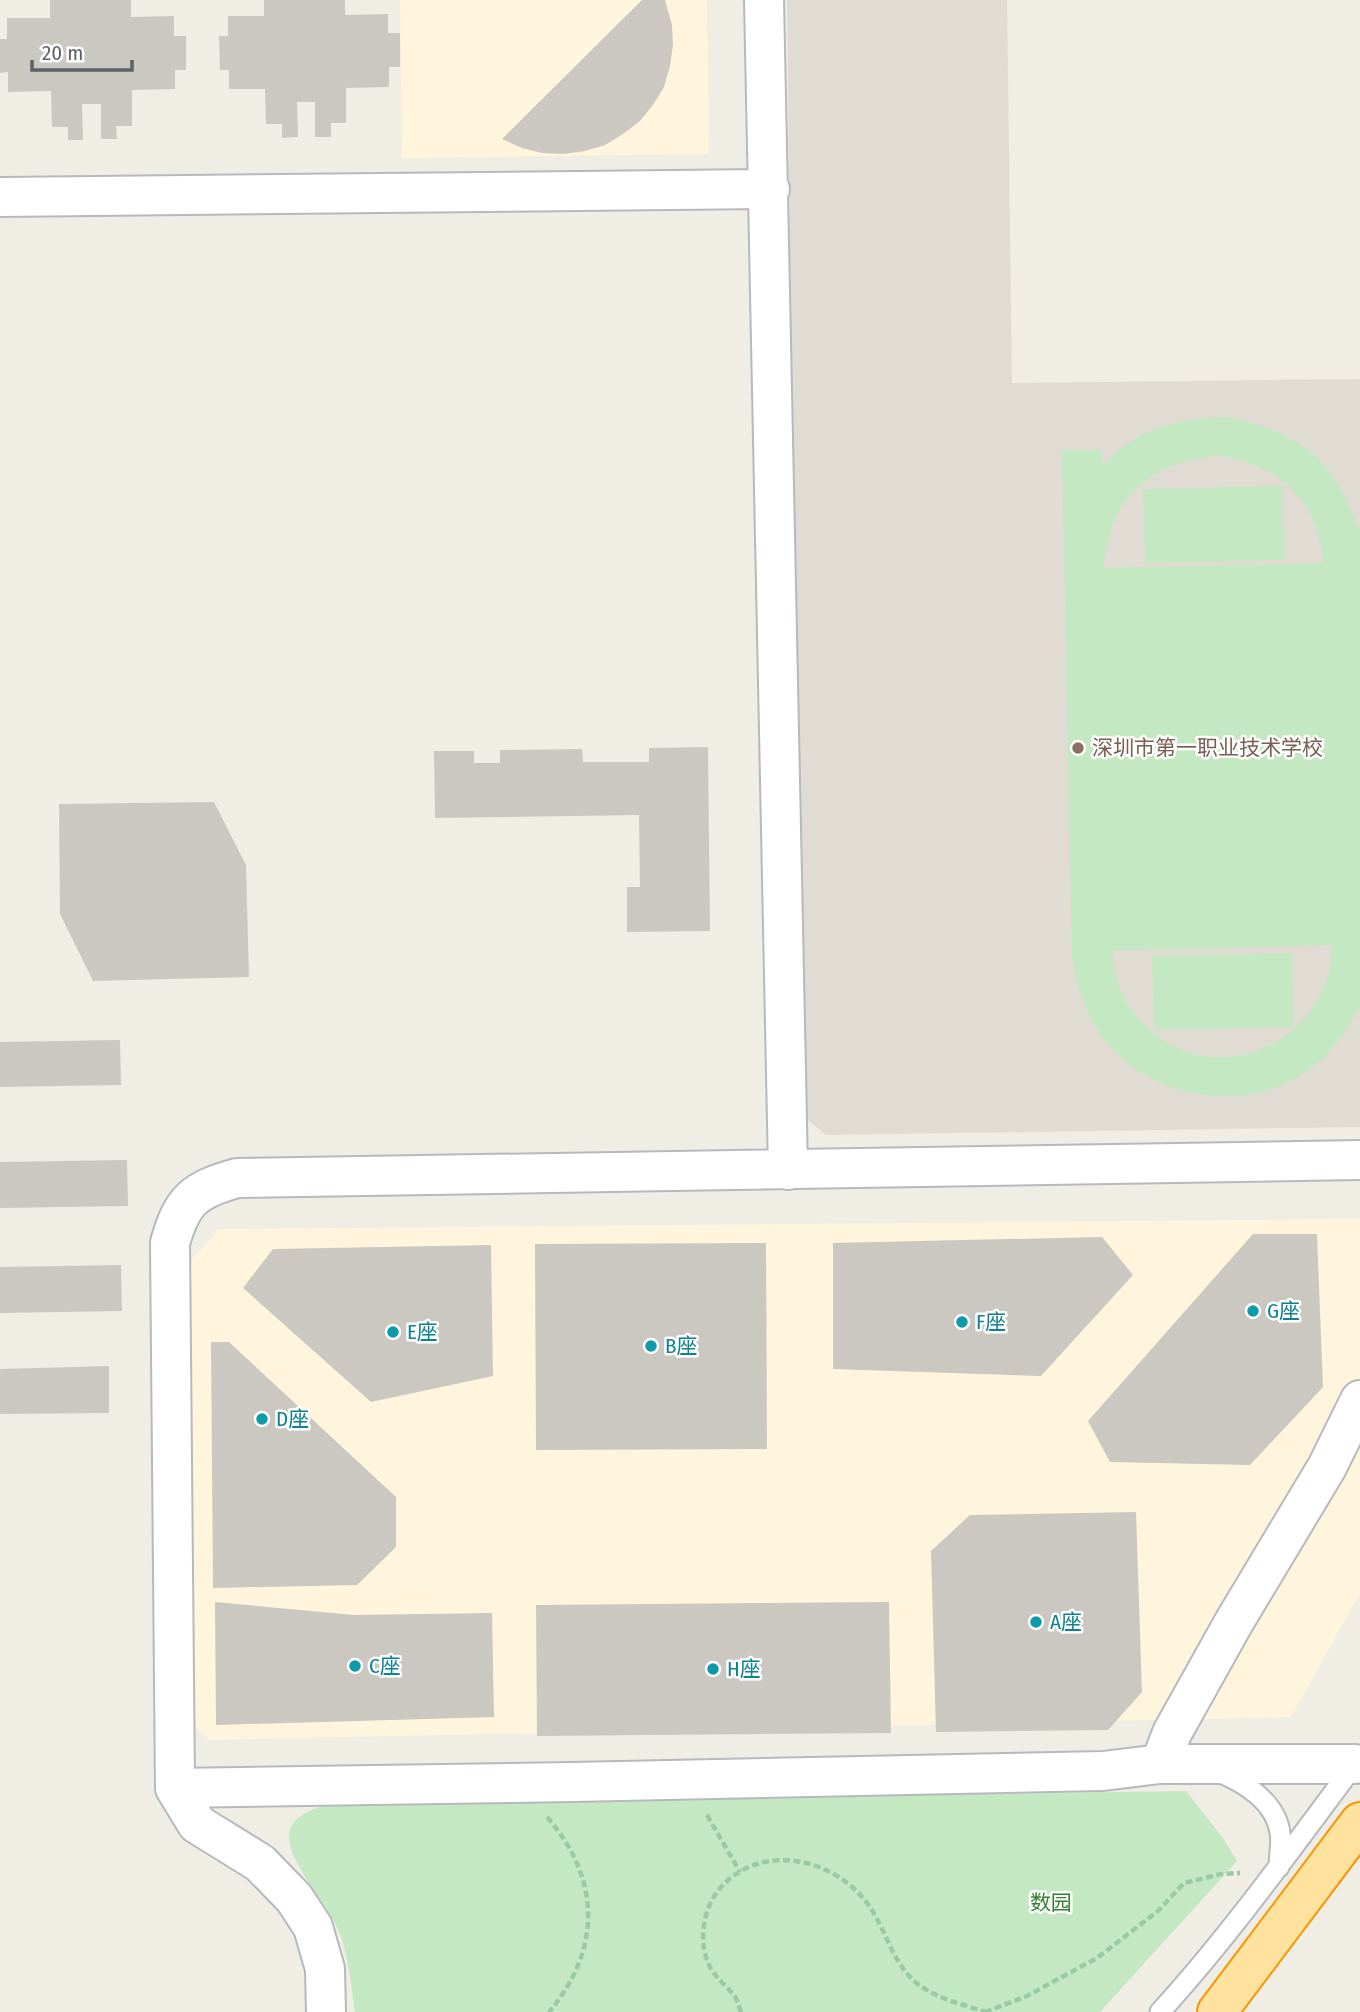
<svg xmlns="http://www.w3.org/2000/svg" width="1360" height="2012" viewBox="0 0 1360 2012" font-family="'Fira Sans Condensed','Noto Sans SC',sans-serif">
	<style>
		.commercial { fill: #fff4dc }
		.education { fill: #e0dcd3 }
		.green { fill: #c4e8c1; fill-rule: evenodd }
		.building { fill: #cbc8c2 }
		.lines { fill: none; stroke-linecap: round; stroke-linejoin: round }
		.service-casing { stroke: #b6b9bd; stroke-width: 23 }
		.minor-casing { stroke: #b6b9bd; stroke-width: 42 }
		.trunk-casing { stroke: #f69700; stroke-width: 42 }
		.path { stroke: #9acaa4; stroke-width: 4.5; stroke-dasharray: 7 3.5; stroke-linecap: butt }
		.service { stroke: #fff; stroke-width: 19 }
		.minor { stroke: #fff; stroke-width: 38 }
		.trunk { stroke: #ffe29d; stroke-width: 38 }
		.education-dot { fill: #8d6e63; stroke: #fff; stroke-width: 2.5 }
		.culture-dot { fill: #0f9aa8; stroke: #fff; stroke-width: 2.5 }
		.labels { text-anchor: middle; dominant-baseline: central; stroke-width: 5; stroke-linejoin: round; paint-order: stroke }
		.education-label { font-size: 21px; fill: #785e54; stroke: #fff; text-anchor: start }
		.culture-label { font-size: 21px; fill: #0d838f; stroke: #fff; text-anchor: start }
		.park-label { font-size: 21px; fill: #338230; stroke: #fff }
	</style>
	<rect width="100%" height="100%" fill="#f0ede5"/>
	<!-- commercial -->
	<path class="commercial" d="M400,0H707L709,154L402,158Z
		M1360,1219V1593L1291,1717L209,1740L174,1707L173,1280L219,1229Z"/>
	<!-- education -->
	<path class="education" d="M787,0H1007L1012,383L1360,379V1127L826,1135L800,1113Z"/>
	<!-- green -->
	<path class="green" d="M1226,417C1301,432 1334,460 1360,532V1007C1350,1024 1341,1040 1326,1055C1265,1118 1154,1106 1103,1038C1084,1012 1076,984 1072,953L1062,450H1101L1102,467C1137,428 1176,419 1226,417ZM1223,456C1283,468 1318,501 1323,563L1104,568C1108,497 1153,458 1223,456ZM1332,945C1332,1043 1211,1097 1143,1023C1135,1014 1126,1004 1122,993C1116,979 1114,965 1112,951Z
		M1282,486L1284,560L1145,563L1143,489Z
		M1292,953L1293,1027L1154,1030L1152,956Z
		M1186,1791L1223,1838L1237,1861L1100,2012H355C351,1985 348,1951 337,1927C315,1881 241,1819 338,1803Z"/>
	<!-- building -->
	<path class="building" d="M50,0H131V17L174,16V36H186V70H175V89L132,90V126H116L117,139H101V104H82L83,140H68V127H52L51,91L8,92V72L0,73V39H7V18H50Z
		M264,0H345V15L388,14V33H400V67H389V87L346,88V123H331V137H315V102H297L298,137L282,138V124H266L265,89H229V70H220L219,36H228V16H264Z
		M642,0H665L672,25L673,45L670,66L664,87L653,105L640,121L623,134L605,145L585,151L564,154L542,153L522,148L502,139Z
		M708,747L710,931L627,932V887H640L639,815L435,818L434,751H474V763H500V750L582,749L583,762H649V748Z
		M214,802L246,865L249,977L93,981L60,914L59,804Z
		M120,1040L121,1085L0,1087V1042Z
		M127,1160L128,1206L0,1208V1162Z
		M1253,1234H1317L1323,1387L1250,1465L1110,1462L1088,1421Z
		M1102,1237L1133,1275L1041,1376L833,1369V1243Z
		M766,1243L767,1449L536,1450L535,1244Z
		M491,1245L493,1376L371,1402L243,1288L273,1249Z
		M121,1265L122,1311L0,1313V1267Z
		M211,1342H229L396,1497V1547L357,1585L213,1588Z
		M109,1366V1413L0,1414V1369Z
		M1136,1512L1142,1692L1108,1730L936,1732L931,1551L970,1515Z
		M215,1602L354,1615L492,1613L494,1717L216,1725Z
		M889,1602L891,1733L537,1736L536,1605Z"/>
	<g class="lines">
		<defs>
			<path id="service" d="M1218,1772C1244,1782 1276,1802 1280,1833C1282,1843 1279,1856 1279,1867
				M1160,2012C1231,1934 1292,1848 1355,1764"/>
			<path id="minor" d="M764,0L788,1170
				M0,197L770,189
				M1160,1764L1172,1733L1234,1622L1327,1467L1360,1400
				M175,1788L572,1782L1103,1771L1160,1764H1355
				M326,2012L325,1969L313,1927L294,1898L260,1863L197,1824L175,1788L170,1243C182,1200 194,1190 237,1178L1360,1160"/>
			<path id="trunk" d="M1217,2012L1360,1822"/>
		</defs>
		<!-- service casing -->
		<use href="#service" class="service-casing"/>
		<!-- minor casing -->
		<use href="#minor" class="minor-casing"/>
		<!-- trunk casing -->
		<use href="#trunk" class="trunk-casing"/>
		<!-- path -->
		<path class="path" d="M707,1815L740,1872
			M547,1817C601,1879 602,1949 549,2012
			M741,2012C739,2007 738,2002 735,1997C728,1987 718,1980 711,1969C696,1941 703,1903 726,1882C768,1843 835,1860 867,1903C885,1927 891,1959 913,1980C933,1998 961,2004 986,2012
			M985,2012L1027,1996L1097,1958L1158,1911L1184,1883L1221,1874L1240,1873"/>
		<!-- service -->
		<use href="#service" class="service"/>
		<!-- minor -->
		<use href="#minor" class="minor"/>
		<!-- trunk -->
		<use href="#trunk" class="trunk"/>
	</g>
	<!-- markers -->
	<circle class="education-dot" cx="1078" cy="748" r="7"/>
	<g class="culture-dot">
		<circle cx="1253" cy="1311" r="7"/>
		<circle cx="962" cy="1322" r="7"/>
		<circle cx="393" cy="1332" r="7"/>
		<circle cx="651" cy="1346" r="7"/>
		<circle cx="262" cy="1419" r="7"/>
		<circle cx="1036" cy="1622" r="7"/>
		<circle cx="355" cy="1666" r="7"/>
		<circle cx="713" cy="1669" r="7"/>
	</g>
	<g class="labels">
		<!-- education labels -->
		<g class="education-label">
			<text x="1092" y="748">深圳市第一职业技术学校</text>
		</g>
		<!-- culture labels -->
		<g class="culture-label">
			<text x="1267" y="1311">G座</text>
			<text x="976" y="1322">F座</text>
			<text x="407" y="1332">E座</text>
			<text x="665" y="1346">B座</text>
			<text x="276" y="1419">D座</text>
			<text x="1050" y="1622">A座</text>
			<text x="369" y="1666">C座</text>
			<text x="727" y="1669">H座</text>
		</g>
		<!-- park labels -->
		<g class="park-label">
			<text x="1051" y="1903">数园</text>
		</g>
	</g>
	<!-- scale -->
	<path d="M32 60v10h100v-10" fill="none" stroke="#5d6266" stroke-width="3.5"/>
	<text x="42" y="60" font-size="21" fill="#5d6266" stroke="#ffffff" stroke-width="5" paint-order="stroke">20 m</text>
</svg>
